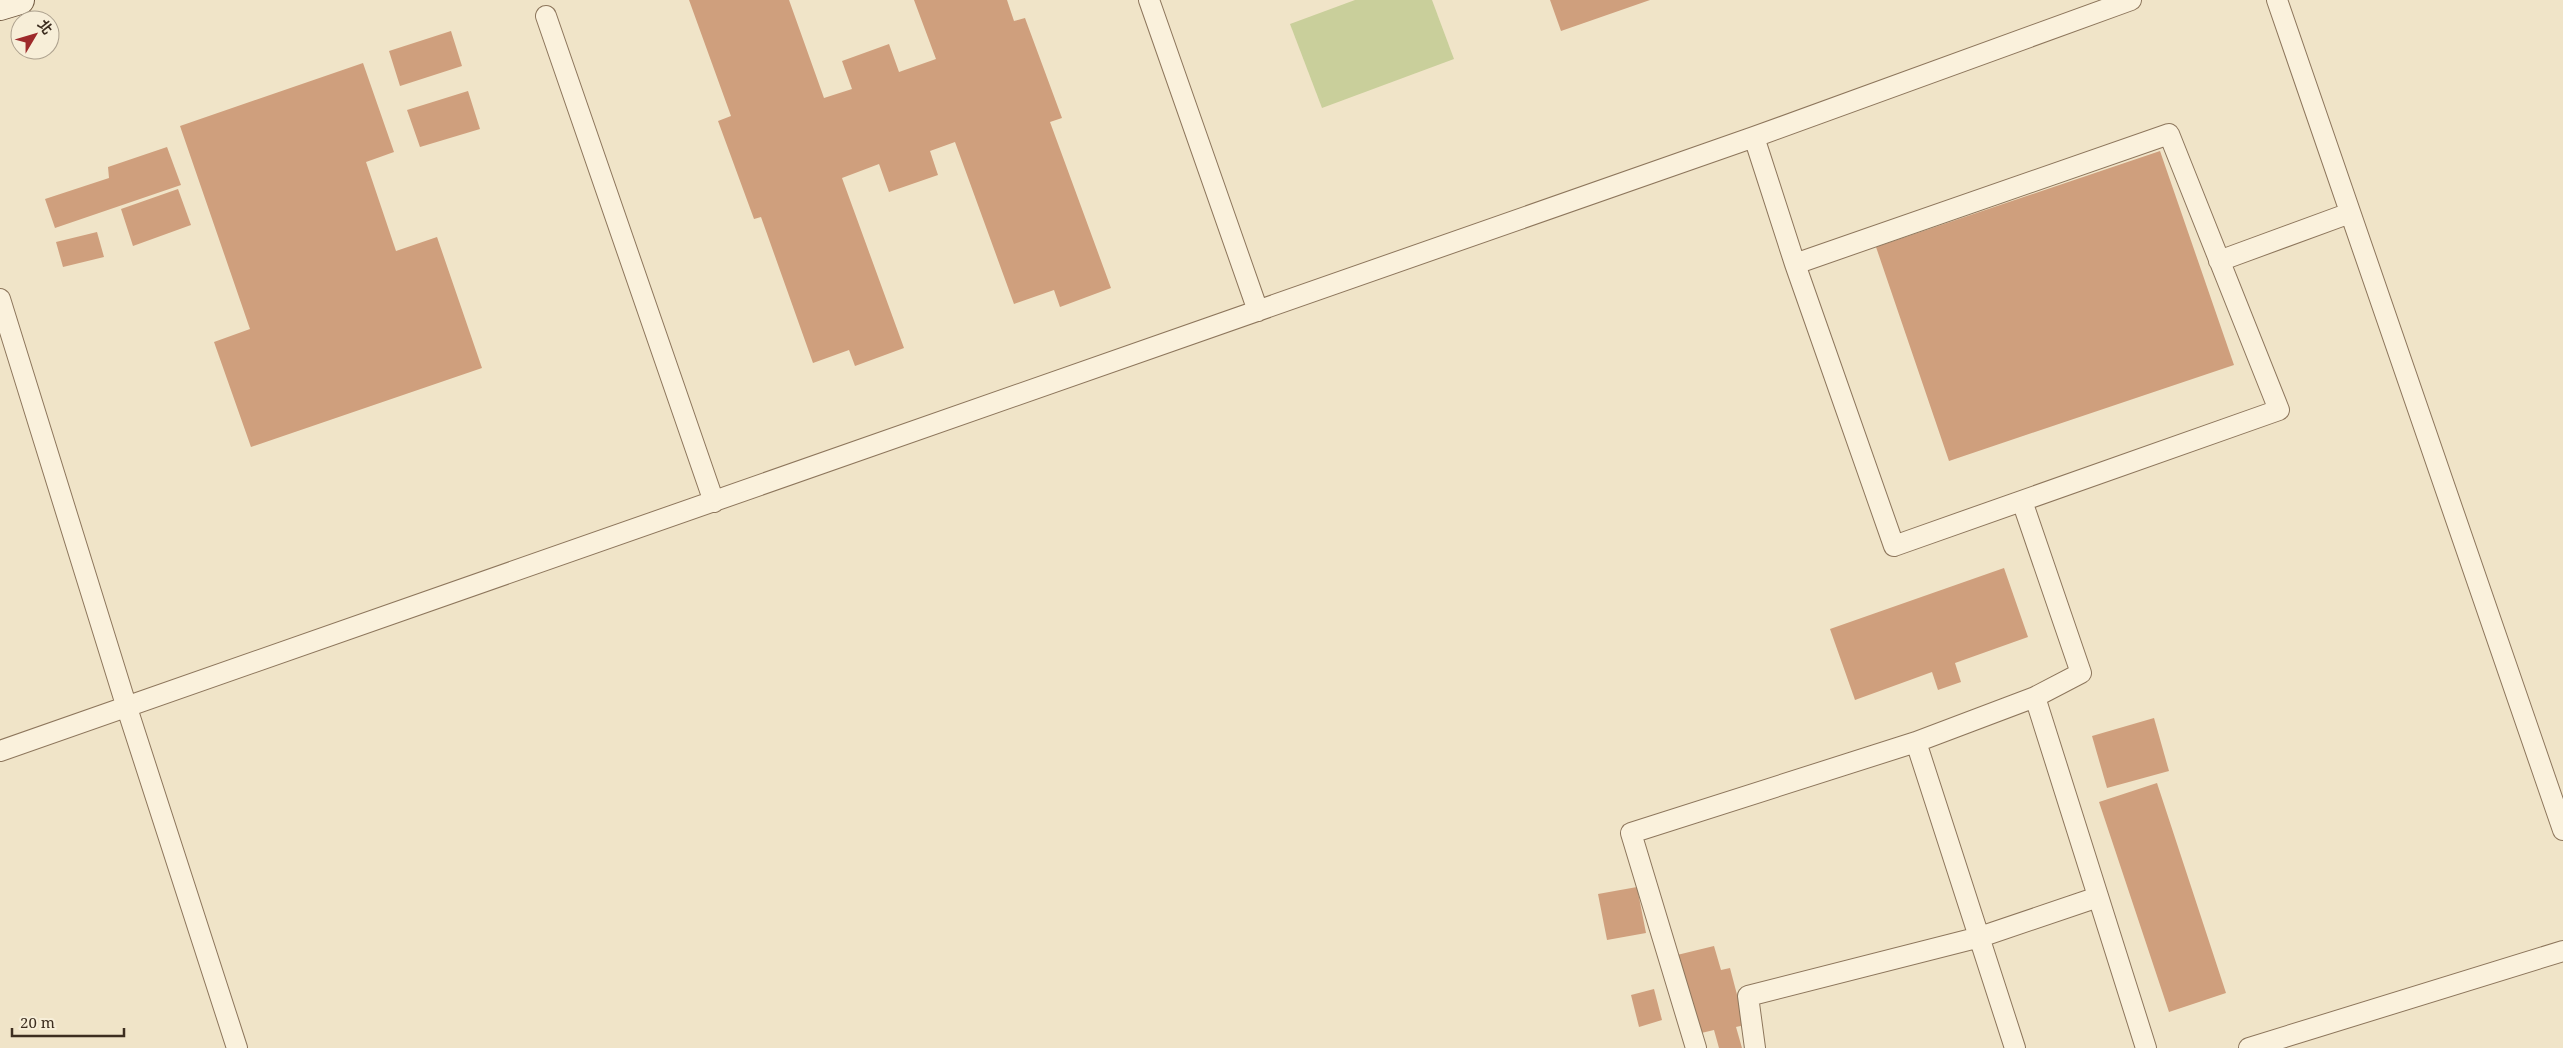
<svg xmlns="http://www.w3.org/2000/svg" width="2563" height="1048" viewBox="0 0 2563 1048" font-family="'Noto Serif','Noto Sans TC',serif">
	<style>
		.green { fill: #c9cf9b }
		.building { fill: #cf9f7d }
		.lines { fill: none; stroke-linecap: round; stroke-linejoin: round }
		.lane-casing { stroke: #8d765c; stroke-width: 22 }
		.secondary-casing { stroke: #6f573f; stroke-width: 30 }
		.lane { stroke: #faf1dc; stroke-width: 20 }
		.secondary { stroke: #faf1dc; stroke-width: 28 }
	</style>
	<rect width="100%" height="100%" fill="#f0e4c8"/>
	<!-- green -->
	<path class="green" d="M1355,0H1432L1454,59L1322,108L1290,24Z"/>
	<!-- building -->
	<path class="building" d="M689,0H789L824,98L852,89L842,61L889,44L899,72L936,59L914,0H1007L1014,21L1025,18L1062,118L1050,122L1111,288L1060,307L1054,290L1014,304L955,142L930,151L938,175L889,192L879,164L842,178L904,348L855,366L849,350L813,363L761,217L754,219L718,121L731,116Z
		M1550,0H1650L1561,31Z
		M451,31L462,66L400,86L389,51Z
		M363,63L394,152L366,162L396,251L437,237L482,368L251,447L214,342L250,329L180,126Z
		M468,91L480,129L420,147L407,110Z
		M167,147L181,185L55,228L45,199L109,178L108,167Z
		M2160,151L2234,365L1949,461L1876,247Z
		M178,189L191,225L133,246L121,209Z
		M97,232L104,257L63,267L56,242Z
		M2004,568L2028,637L1955,663L1961,682L1938,690L1932,672L1855,700L1830,629Z
		M2154,718L2169,771L2107,788L2092,736Z
		M2157,783L2226,993L2169,1012L2099,802Z
		M1637,887L1646,933L1607,940L1598,894Z
		M1714,946L1721,970L1730,968L1745,1025L1736,1027L1742,1048H1719L1714,1030L1697,1034L1677,955Z
		M1654,989L1662,1020L1639,1027L1631,995Z"/>
	<g class="lines">
		<defs>
			<path id="lane" d="M1149,0L1258,311
				M2277,0L2563,830
				M546,16L714,502
				M1754,137L1795,264L1894,546L2279,410L2169,134L1795,264
				M2219,261L2350,213
				M0,299L127,708L237,1048
				M2022,501L2081,673L2035,697L2146,1048
				M1916,742L2035,697
				M0,751L1754,137L2131,0
				M1696,1048L1631,833L1916,742L2015,1048
				M1755,1048L1748,996L1980,937L2098,897
				M2249,1048L2563,951"/>
			<path id="secondary" d="M0,6L20,0"/>
		</defs>
		<!-- lane casing -->
		<use href="#lane" class="lane-casing"/>
		<!-- secondary casing -->
		<use href="#secondary" class="secondary-casing"/>
		<!-- lane -->
		<use href="#lane" class="lane"/>
		<!-- secondary -->
		<use href="#secondary" class="secondary"/>
	</g>
	<!-- north arrow -->
	<g transform="translate(35 35) rotate(52)"><circle r="24" fill="#f7eed8" stroke="#ada18e"/>
	<path d="M0-4L9 19L0 12L-9 19Z" fill="#9e2a2b"/>
	<text y="-8" font-size="14" font-weight="bold" text-anchor="middle" fill="#3d2e20">北</text>
	</g>
	<!-- scale -->
	<path d="M12 1028v8h112v-8" fill="none" stroke="#3d2e20" stroke-width="2.5"/>
	<text x="20" y="1028" font-size="15" fill="#3d2e20" stroke="#f7eed8" stroke-width="4" paint-order="stroke">20 m</text>
</svg>
